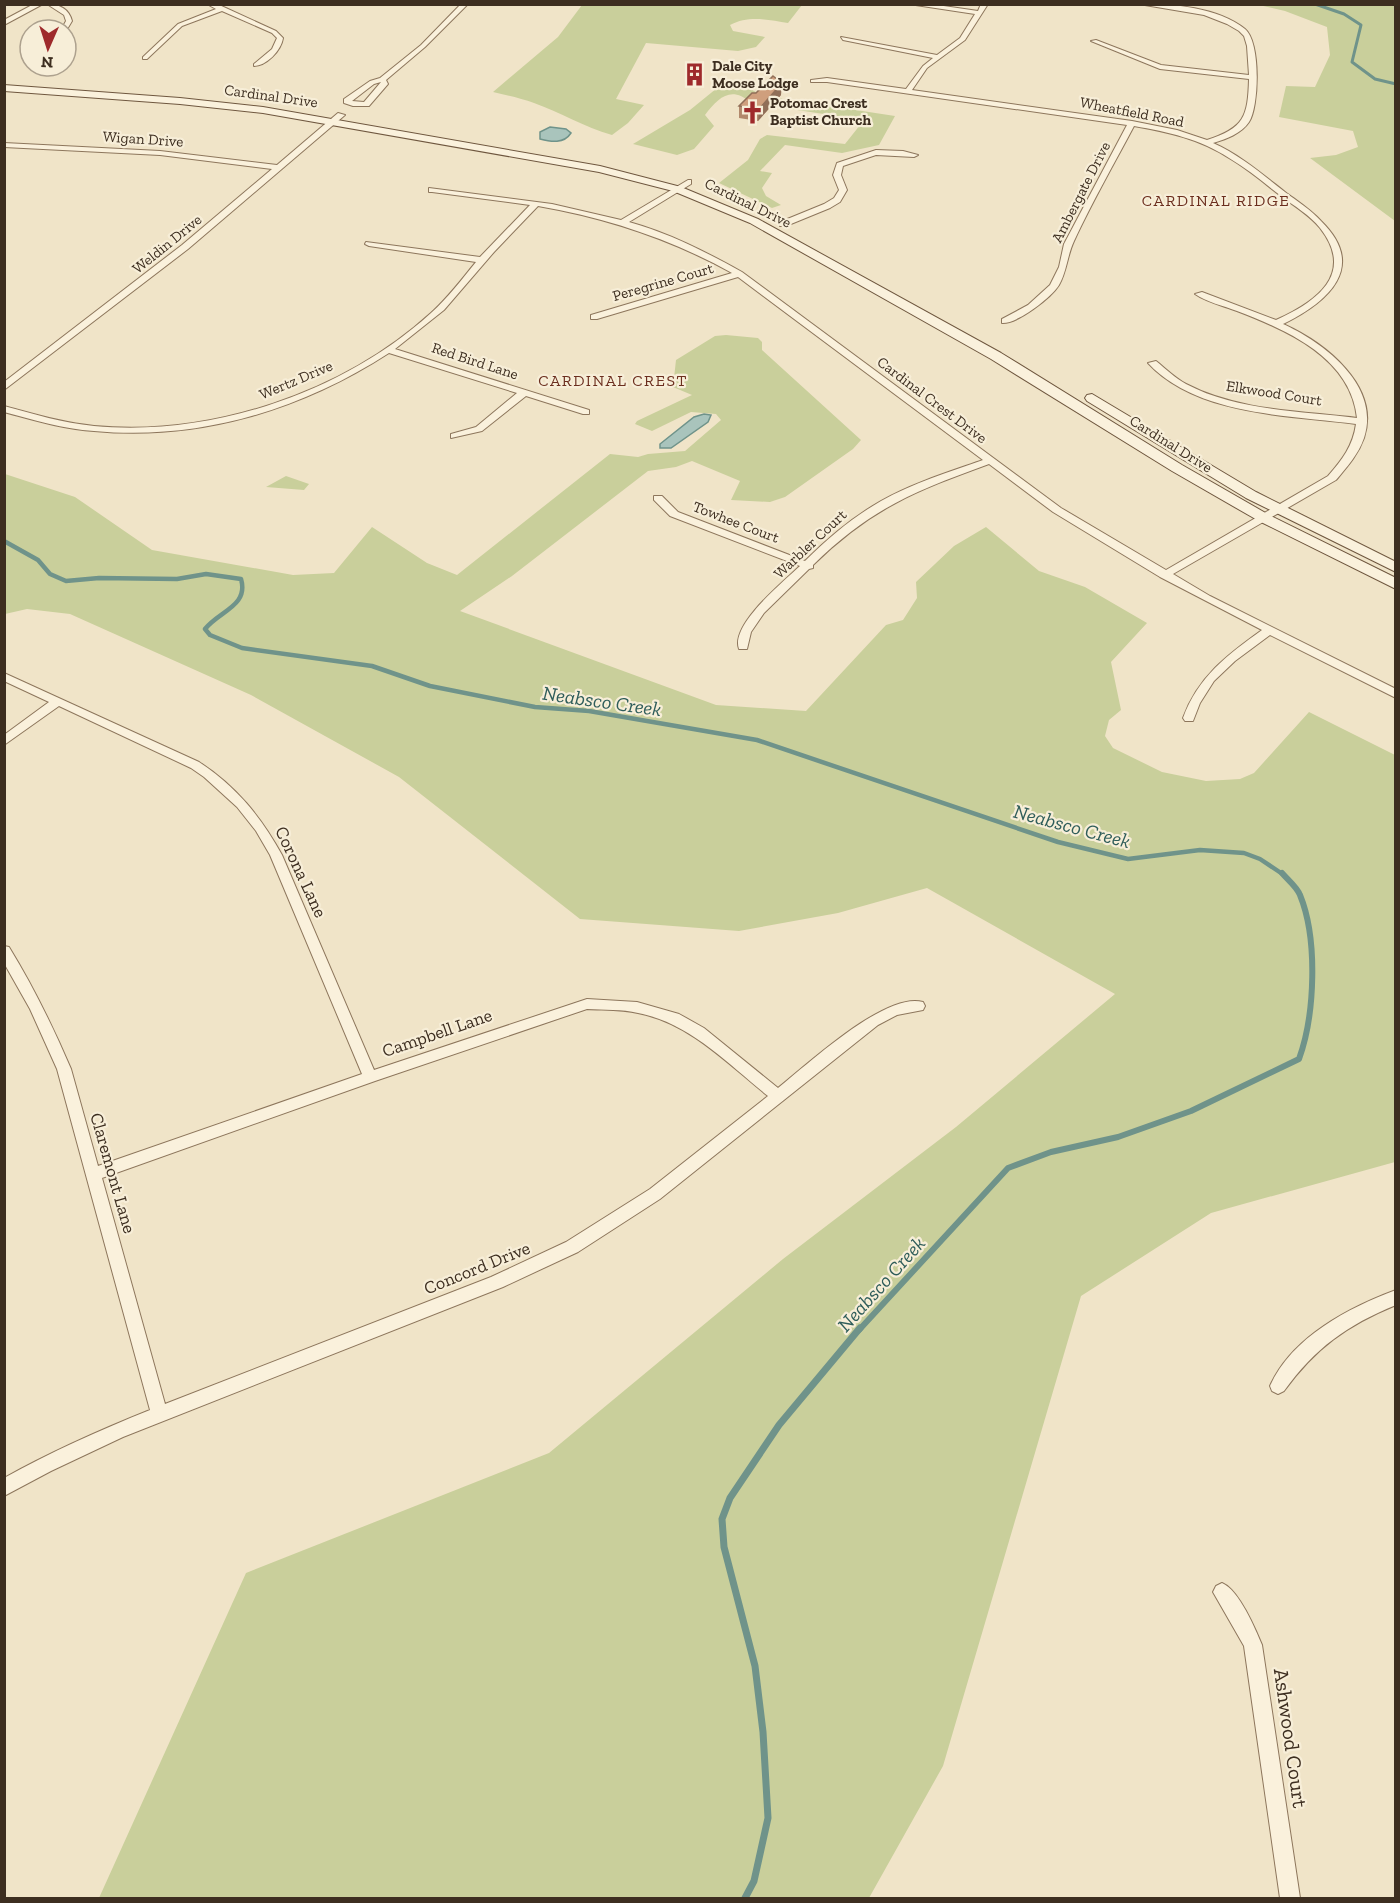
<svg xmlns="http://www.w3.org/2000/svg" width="1400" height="1903" viewBox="0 0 1400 1903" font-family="'Zilla Slab',serif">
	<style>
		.green { fill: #c9cf9b }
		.water { fill: #a9c4bc; stroke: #6f938a; stroke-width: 1.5 }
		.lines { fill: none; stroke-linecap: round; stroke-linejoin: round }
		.stream-far3 { stroke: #6f938a; stroke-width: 3 }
		.stream-far2 { stroke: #6f938a; stroke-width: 4.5 }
		.stream-far1 { stroke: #6f938a; stroke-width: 6 }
		.stream { stroke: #6f938a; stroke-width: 7 }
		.street-casing { stroke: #8d765c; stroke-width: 2 }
		.secondary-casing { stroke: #6f573f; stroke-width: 2 }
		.street { fill: #faf1dc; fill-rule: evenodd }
		.secondary { fill: #faf1dc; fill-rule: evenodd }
		.wall { fill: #b2896c }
		.shaded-wall { fill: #916f58 }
		.building { fill: #cf9f7d; stroke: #916f58; stroke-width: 1.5 }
		.labels { text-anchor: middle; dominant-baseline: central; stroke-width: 4.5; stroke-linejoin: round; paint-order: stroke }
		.far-poi-label { font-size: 15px; font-weight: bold; fill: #3d2e20; stroke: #f7eed8; text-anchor: start }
		.far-street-label { font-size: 15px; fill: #3d2e20; stroke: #f7eed8 }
		.far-neighbourhood-label { font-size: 16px; letter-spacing: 1.5px; fill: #6b2e1e; stroke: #f7eed8 }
		.street-label { font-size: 18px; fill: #3d2e20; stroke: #f7eed8 }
		.water-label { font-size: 20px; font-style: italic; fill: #2f5d5a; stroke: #f7eed8 }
		.near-street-label { font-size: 21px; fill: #3d2e20; stroke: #f7eed8 }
	</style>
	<rect width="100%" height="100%" fill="#f0e4c8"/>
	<!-- green -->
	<path class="green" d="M582,5V4L802,5L788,23C768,20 749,15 730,25L733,31L765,37L756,47L738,51L646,43L616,99L644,105L628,123L612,135C584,127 560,112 534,103C521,98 506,95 493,92L558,37Z
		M1259,5H1395V221L1310,158L1336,155L1358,147L1353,131L1279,117L1286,86L1315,87L1330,55L1327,27L1285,11Z
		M722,84L752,90L764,96L895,116L879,145L842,153L785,145L760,171L772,173L762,188L766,196L781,205L772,208L719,183L748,160L760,139L767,135L845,144L864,120L751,103C731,85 718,98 705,115L714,126L694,149L677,155L633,144L690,110Z
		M726,335L758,338L762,342V350L861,440L853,449L785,497L770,502L731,500L740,481L692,461L676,467L648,471L512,576L460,611L716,705L806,711L886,625L903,620L917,598L916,582L954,546L986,527L1039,571L1085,587L1147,623L1111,662L1121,710L1109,720L1105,736L1113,748L1162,772L1206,781L1240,779L1254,773L1309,712L1395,755V1162L1211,1213L1081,1296L943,1766L869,1898H99L246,1573L549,1453L783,1259L956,1127L1115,994L927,888L838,913L739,931L580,919L399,777L251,695L70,614L27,609L5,614V474L75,497L152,550L293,575L334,573L372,527L427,563L457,575L610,454L638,457L648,454L685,451L721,420L716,414L691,412L652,431L635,424L637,421L692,395L673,387L676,360L715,336Z
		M286,476L309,484L304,490L266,487Z"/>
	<!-- water -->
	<path class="water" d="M550,127L566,129L571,133C564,144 551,142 540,139V132Z
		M704,414L711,415L708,422L671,448H660V444L694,417Z"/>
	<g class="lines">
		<!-- stream-far3 -->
		<path class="stream-far3" d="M1315,4L1344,14L1361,25L1352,62L1375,79L1396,84"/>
		<!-- stream-far2 -->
		<path class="stream-far2" d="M4,541L38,560L50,574L66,581L99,578L177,579L206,574L241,579C249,606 219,611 205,629L210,635L242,648L372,666L430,686L535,707L589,711L757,740L1058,842L1128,859L1200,850L1244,853L1260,859L1284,875"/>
		<!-- stream-far1 -->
		<path class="stream-far1" d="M859,1330L1008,1168L1051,1152L1118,1137L1191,1111L1299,1059C1315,1015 1318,939 1300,895C1297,887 1288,880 1282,873"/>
		<!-- stream -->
		<path class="stream" d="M745,1898L754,1881L768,1818L763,1732L755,1666L724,1547L722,1519L730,1498L779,1425L860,1328"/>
		<defs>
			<path id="street" d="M34,4H43L4,25V20Z
				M47,4C59,4 69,9 72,21L66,31L61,30L66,21L64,15Z
				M207,4H217L276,31L283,38C281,51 266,66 254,66V64L272,49L277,38L272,33L222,11L182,26L147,59H143V57L178,24L216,9Z
				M461,4H468L425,47L386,80L388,84L369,106H353L344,103V99L370,81L380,78L421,45ZM381,82L364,102L352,101L374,84Z
				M909,4H930L978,11L981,4H988L965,40L927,68L912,90L1132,121L1177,130L1207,140C1244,128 1248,117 1249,79L1160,69L1091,41L1096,40L1161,65L1249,75L1247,46L1244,36L1239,31L1227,24L1204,15L1139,4C1174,4 1217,7 1245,29C1261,42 1259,107 1249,122C1241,134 1226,139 1213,143C1240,155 1262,174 1285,192C1297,201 1311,210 1321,221C1368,267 1328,302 1283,324C1325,343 1381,386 1364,438C1358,455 1347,467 1336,480L1173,574L1210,596L1396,689V698L1270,635L1235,661L1214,681L1200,703L1193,721H1185L1183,718C1198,677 1227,655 1262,630L1160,577L1053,512L989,464C915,491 871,508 813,565V568L809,569L764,613L751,632L747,649H739C730,625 783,582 800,566L670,516L654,500V496H662L678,512L805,561C828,538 853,517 881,501C913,483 949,472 983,460L738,277L597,319H591V315L732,273C671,239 607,218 538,206L494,252L444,310L395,349L589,410V414H583L526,396L482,431L451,438V434L476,427L517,393L389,353C301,410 199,441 94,431C63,429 34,420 4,412V406C34,414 63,423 94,426C211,437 343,393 431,313C448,298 462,279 476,262L369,246L365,244L366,242L480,257L530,205L432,192H429V188L552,204L621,220L688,180H691V184L629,222C669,233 706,252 742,272L1061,508L1166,570L1328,476C1342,460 1353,446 1356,424C1290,415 1197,416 1148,363L1156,361C1166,369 1175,378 1186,384C1237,411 1301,411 1357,418C1351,358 1287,330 1237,311C1224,306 1206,302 1195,294L1202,292L1276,320C1316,302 1356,274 1320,228C1310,215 1294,206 1281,196C1264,183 1248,169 1229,158C1200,139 1168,132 1134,126C1114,164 1092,202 1074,241C1067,256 1067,271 1059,285C1051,298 1017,324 1002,323V319L1028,305L1050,285L1059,267L1064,244L1127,125L827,82H811V80L827,78L906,89L923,66L933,58L843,40L841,37L937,55L960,38L975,14Z
				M338,113L345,115L188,249L4,390V382L182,245L272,169L160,155L4,147V143L160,151L277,165Z
				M876,150L903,151L918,155L914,157L876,155L843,166L841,175L847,190L840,202L830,208L786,226H780V222L824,204L834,198L839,190L833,175L837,163Z
				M4,673L199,762C236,786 261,817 282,855L374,1070L587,999L637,1002L679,1014L704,1028L778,1088C807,1065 886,991 923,1002L925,1006L923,1010L897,1015L878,1025L660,1199L578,1252L503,1287L123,1437L51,1471L4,1496V1478C51,1452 100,1430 150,1410L57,1069L30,1009L4,963V946L9,947C33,986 53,1027 71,1069L98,1166L362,1074L270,855L256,831L237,807L204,777L191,768L59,706L4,745V735L49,702L4,681ZM587,1009C604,1010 622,1009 638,1013C690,1023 728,1064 768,1096L650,1189L566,1242L491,1277L165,1404L102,1178L375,1081Z
				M1396,1290V1305C1347,1325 1315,1348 1284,1391L1278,1394L1272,1391L1270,1386C1292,1337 1348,1308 1396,1290Z
				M1222,1583C1239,1590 1255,1628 1262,1645L1300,1898H1280L1244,1646L1213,1592L1216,1586Z"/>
			<path id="secondary" d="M4,85L180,98L263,107L600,166L681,187L758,219L1001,353L1182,465L1269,515L1396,578V589L1259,521L1172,471L991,359L750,223L673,191L599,172L263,113L180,104L4,91Z
				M1092,394L1256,492L1396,562V572L1246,498L1087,401L1085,398L1087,395Z"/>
		</defs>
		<!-- street casing -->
		<use href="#street" class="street-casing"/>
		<!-- secondary casing -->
		<use href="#secondary" class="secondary-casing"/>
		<!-- street -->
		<use href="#street" class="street"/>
		<!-- secondary -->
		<use href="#secondary" class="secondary"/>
	</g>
	<!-- wall -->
	<path class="wall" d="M781,95L758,121L739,118V106Z"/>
	<!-- shaded-wall -->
	<path class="shaded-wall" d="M782,83L781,95L758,121L759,109Z"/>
	<!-- building -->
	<path class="building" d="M773,76L782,83L759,109L739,106L752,93H756Z"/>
	<!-- icons -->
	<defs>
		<symbol id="building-bare" viewBox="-9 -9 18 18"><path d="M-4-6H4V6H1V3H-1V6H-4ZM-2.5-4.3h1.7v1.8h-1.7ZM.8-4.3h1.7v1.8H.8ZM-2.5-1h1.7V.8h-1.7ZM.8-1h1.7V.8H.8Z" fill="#9e2a2b" stroke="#f7eed8" stroke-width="2.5" paint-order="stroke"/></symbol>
		<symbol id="church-bare" viewBox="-9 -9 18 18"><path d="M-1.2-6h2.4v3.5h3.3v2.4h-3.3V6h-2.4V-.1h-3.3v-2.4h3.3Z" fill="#9e2a2b" stroke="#f7eed8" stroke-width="2.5" paint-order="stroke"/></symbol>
	</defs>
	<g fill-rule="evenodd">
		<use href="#building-bare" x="678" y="58" width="33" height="33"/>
		<use href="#church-bare" x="736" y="96" width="33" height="33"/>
	</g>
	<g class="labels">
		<!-- far-poi labels -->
		<g class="far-poi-label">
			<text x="712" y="66">Dale City<tspan x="712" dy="17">Moose Lodge</tspan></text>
			<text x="770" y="103">Potomac Crest<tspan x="770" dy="17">Baptist Church</tspan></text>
		</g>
		<!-- far-street labels -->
		<g class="far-street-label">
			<text transform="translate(271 96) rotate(8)">Cardinal Drive</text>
			<text transform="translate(1132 112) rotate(11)">Wheatfield Road</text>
			<text transform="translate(143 139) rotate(4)">Wigan Drive</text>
			<text transform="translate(1081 192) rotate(-63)">Ambergate Drive</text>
			<text transform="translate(748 203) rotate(26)">Cardinal Drive</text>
			<text transform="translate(167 244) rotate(-39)">Weldin Drive</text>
			<text transform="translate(663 282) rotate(-16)">Peregrine Court</text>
			<text transform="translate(475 361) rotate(18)">Red Bird Lane</text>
			<text transform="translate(296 380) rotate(-23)">Wertz Drive</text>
			<text transform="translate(1274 393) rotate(9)">Elkwood Court</text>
			<text transform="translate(932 400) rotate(37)">Cardinal Crest Drive</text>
			<text transform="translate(1171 444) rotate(32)">Cardinal Drive</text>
			<text transform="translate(736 522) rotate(21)">Towhee Court</text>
			<text transform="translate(810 544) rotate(-43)">Warbler Court</text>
		</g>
		<!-- far-neighbourhood labels -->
		<g class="far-neighbourhood-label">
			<text x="1216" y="200">CARDINAL RIDGE</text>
			<text x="613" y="380">CARDINAL CREST</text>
		</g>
		<!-- street labels -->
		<g class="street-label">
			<text transform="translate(301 872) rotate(65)">Corona Lane</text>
			<text transform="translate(437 1033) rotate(-19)">Campbell Lane</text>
			<text transform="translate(113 1173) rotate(74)">Claremont Lane</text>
			<text transform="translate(477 1268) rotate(-22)">Concord Drive</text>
		</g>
		<!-- water labels -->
		<g class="water-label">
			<text transform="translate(602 701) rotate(8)">Neabsco Creek</text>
			<text transform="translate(1072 826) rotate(15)">Neabsco Creek</text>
			<text transform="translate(881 1284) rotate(-48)">Neabsco Creek</text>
		</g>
		<!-- near-street labels -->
		<g class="near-street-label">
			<text transform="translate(1291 1738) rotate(82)">Ashwood Court</text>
		</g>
	</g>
	<!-- border -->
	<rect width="1400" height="1903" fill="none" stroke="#3d2e20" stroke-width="12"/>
	<!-- north arrow -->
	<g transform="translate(48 48) rotate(183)"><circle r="28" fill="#f7eed8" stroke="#ada18e" stroke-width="1.5"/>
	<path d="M0-4.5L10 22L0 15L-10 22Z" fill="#9e2a2b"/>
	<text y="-9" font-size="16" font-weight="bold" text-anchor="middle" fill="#3d2e20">N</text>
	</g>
</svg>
